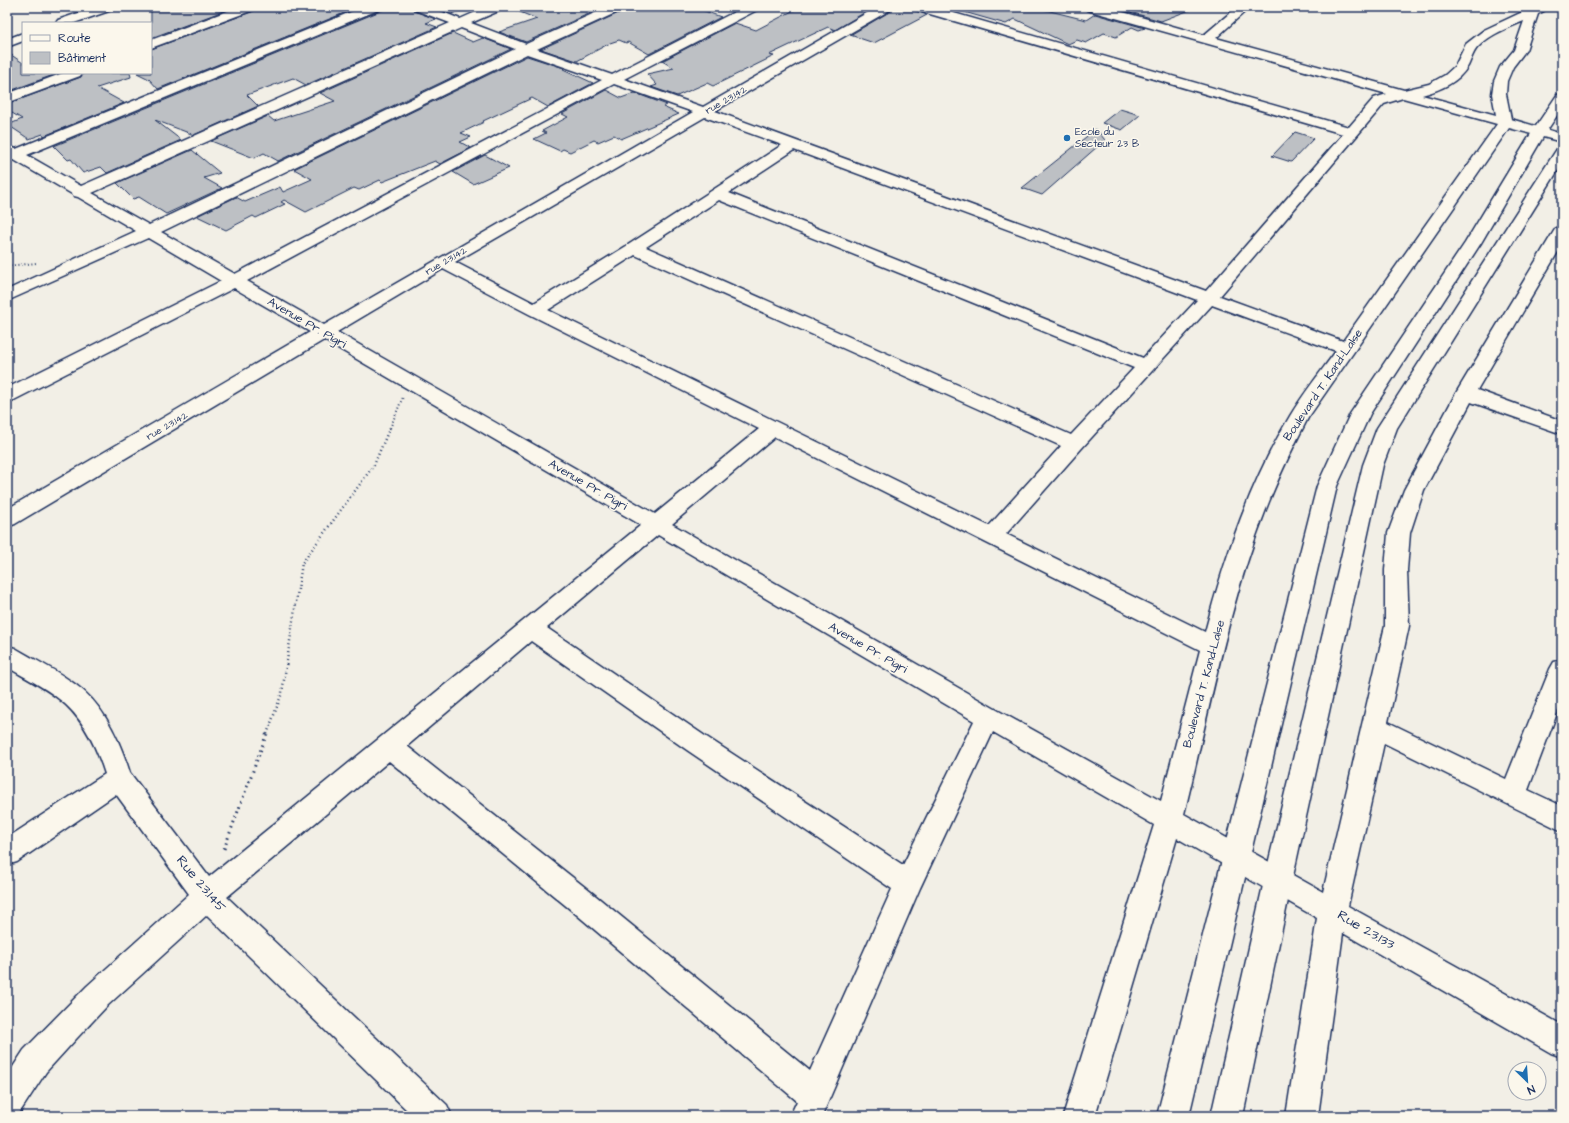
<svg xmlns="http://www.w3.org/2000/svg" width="1569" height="1123" viewBox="0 0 1569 1123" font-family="'Architects Daughter',sans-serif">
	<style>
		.building { fill: #bdc0c4; stroke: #1b2f5e }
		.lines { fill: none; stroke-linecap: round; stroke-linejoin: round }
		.minor-casing { stroke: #1b2f5e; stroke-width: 3 }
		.major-casing { stroke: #1b2f5e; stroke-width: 3 }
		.path-far2 { stroke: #1b2f5e; stroke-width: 2; stroke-dasharray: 1 2.5; stroke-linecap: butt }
		.path-far1 { stroke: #1b2f5e; stroke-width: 2.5; stroke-dasharray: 1 3; stroke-linecap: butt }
		.path { stroke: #1b2f5e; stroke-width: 3; stroke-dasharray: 1.5 4; stroke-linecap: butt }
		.minor { fill: #fbf7ec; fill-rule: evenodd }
		.major { fill: #fbf7ec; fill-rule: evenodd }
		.poi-dot { fill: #1f6fb2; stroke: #fbf7ec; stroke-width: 1.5 }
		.labels { text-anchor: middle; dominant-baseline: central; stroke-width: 3; stroke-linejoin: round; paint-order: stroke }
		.far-street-label { font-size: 10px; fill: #1b2f5e; stroke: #fbf7ec }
		.far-poi-label { font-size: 10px; fill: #1b2f5e; stroke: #fbf7ec; text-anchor: start }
		.street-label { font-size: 12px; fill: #1b2f5e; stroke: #fbf7ec }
		.near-street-label { font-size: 14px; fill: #1b2f5e; stroke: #fbf7ec }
	</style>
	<rect width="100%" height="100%" fill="#f2efe6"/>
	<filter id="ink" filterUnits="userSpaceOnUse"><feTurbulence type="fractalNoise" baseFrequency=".025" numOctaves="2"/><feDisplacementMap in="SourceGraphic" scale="8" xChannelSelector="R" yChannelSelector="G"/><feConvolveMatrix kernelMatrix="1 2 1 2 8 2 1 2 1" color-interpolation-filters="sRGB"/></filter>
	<g filter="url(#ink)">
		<!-- building -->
		<path class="building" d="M151,7H234L151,38Z
			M256,7H341L349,11L158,89L149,79L137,73H151V49L254,11Z
			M390,7H412L414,11L436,19L426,23L437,27L306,85L293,78L247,95L258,106L194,135L155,120L181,140L107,173L101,167L83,173L71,159L68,160L54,146Z
			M434,7H463V10L451,14Z
			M511,7H604L526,42L499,32L537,19L510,8Z
			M625,7H686L696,10L699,9L721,17L649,54L628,42L626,43L619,40L610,43L577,61L541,49L623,11Z
			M800,7H874L835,30L828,27L769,55L774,56L713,86L707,83L677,96L651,87L657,85L647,74L674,68L662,61L735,23L756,30Z
			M893,7H913L916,11L927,15L874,43L850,35L891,11Z
			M965,7H1034L1086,20L1095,14L1145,28L1139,30L1132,27L1116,37L1104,33L1086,43L1077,40L1068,44L1015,19L1006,24L964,12Z
			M1123,7H1194L1195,8L1161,21L1123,10Z
			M453,33L473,42L483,38L511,49L278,161L264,153L254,158L211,141L268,116L274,121L335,101L320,93Z
			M7,52L23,63V73H59L7,92Z
			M527,56L564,68L563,69L593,83L548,107L532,98L483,121L484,122L461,133L471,137L460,142L471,148L440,164L435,161L382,182L380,180L359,190L354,188L306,212L284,200L281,202L285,204L256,218L253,216L226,230L197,216L236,197L245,202L280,187L283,192L312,179L294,169Z
			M83,73H130L131,77L97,88L124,103L44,136L43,134L29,139L8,125L22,119L7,110V104L81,77Z
			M606,90L621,98L635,93L667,105L663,107L679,114L621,139L614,135L598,142L594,140L570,152L563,149L560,151L534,139L546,133L542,131L568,117L562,114Z
			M1120,109L1140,115L1122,130L1102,123Z
			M1096,129L1105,140L1042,195L1022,188Z
			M1295,132L1314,138L1291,162L1272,156Z
			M192,150L220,173L204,178L222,188L166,214L139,197L133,199L117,183Z
			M485,155L509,168L473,184L453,172Z"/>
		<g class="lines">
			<defs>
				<path id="minor" d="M96,7H114L112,10L74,23H56L58,20Z
					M238,7H255L253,10L151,48V40Z
					M363,7H380L378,10L27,155L81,186L450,23L415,10L413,7H430L460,19L487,7H503L501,10L471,23L526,44L608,7H624L622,10L537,49L612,75L744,7H759L757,10L624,79L703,107L877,7H892L890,10L715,111L1206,291L1343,134L916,10L914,7H933L1349,127L1374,98L1387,94L1087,10L1085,7H1105L1204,35L1237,7H1250L1216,38L1404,90L1429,84L1445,75L1455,66L1466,44L1484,30L1533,7H1545L1544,11L1538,14L1526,50L1513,67L1507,81L1506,94L1511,119L1562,134V142L1509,128L1308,418C1292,449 1277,480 1265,512C1227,609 1209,714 1184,814L1323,892L1385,626V570L1388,533L1404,490L1456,393L1554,231L1556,228L1562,226V245L1477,390L1562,421V434L1471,402L1424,490L1410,533L1407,570L1409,626L1388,722L1506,779L1550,669L1554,662L1562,660V700L1528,790L1562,806V831L1384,743L1348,906L1562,1025V1057L1551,1053L1343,933L1318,1116H1286L1317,918L1177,838L1095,1116H1063L1154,825L993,732L920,888L822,1116H790L797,1101L576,914L389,761L227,897L447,1105L452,1116H413L207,915L107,1006L77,1038L46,1072L18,1115L7,1116V1076L24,1050L87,986L189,894L116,794L17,862L7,865V838L105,774C96,746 83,717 59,699C44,687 24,677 7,667V646L15,648C35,660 58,671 76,685C104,705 120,741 130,773L209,877L641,525L324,340L15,524L7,527V509L310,332L234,288L14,400L7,402V388L221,281L148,238L7,301V290L136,231L78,197L74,196L72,194L14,160L7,162V146L16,149ZM1524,21L1514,50L1500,67L1494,81L1492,94L1496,115L1422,95C1440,90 1458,83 1468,66C1471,60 1473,52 1478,47C1490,34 1508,28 1524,21ZM461,28L515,49L149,225L92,193ZM527,54L602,80L235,274L161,232ZM614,84L693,112L324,325L247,281ZM1403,98L1497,124L1343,341L1220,296L1384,104ZM705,117L782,145L628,245L534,303L455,262ZM794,150L1197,300L1143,358L729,193ZM719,200L1134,368L1071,435L646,247ZM635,255L1061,446L989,526L548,310ZM443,269L529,314L759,429L655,514L337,332ZM1212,305L1336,351C1320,373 1303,394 1290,416C1250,482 1225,557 1205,632L1006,534L1081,449ZM775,437L1200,650L1161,801L997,710L672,524ZM658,535L974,721L903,865L705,736L547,628ZM531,641L687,750L892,889L810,1071L596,896L407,746Z
					M23,33V41L7,47V39Z
					M63,73H82L80,76L7,103V94Z"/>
				<path id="major" d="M1562,94V108L1546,132L1481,243L1370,414L1337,486L1189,1116H1157L1317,486L1350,414L1465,243L1532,132L1557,95Z
					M1562,148V164L1397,428L1383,465L1292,881L1243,1116H1211L1264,881L1363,465L1377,428L1555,152L1557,149Z"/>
			</defs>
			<!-- minor casing -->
			<use href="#minor" class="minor-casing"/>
			<!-- major casing -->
			<use href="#major" class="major-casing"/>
			<!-- path-far2 -->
			<path class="path-far2" d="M7,266L37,263
				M390,428L403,397"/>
			<!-- path-far1 -->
			<path class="path-far1" d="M267,734L282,693L302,563L374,465L390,427"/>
			<!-- path -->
			<path class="path" d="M224,849L267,733"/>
			<!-- minor -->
			<use href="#minor" class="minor"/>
			<!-- major -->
			<use href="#major" class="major"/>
		</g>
	</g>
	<!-- markers -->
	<circle class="poi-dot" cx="1067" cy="138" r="4"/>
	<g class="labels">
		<!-- far-street labels -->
		<g class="far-street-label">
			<text transform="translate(726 100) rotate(-30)">rue 23.142</text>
			<text transform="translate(446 261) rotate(-30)">rue 23.142</text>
			<text transform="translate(167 426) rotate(-30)">rue 23.142</text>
		</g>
		<!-- far-poi labels -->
		<g class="far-poi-label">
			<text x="1075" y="132">Ecole du<tspan x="1075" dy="12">Secteur 23 B</tspan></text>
		</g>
		<!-- street labels -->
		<g class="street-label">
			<text transform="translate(307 323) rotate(30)">Avenue Pr. Pigri</text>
			<text transform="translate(1323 385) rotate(-56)">Boulevard T. Kand-Lalse</text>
			<text transform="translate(588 485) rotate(30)">Avenue Pr. Pigri</text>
			<text transform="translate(868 648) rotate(30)">Avenue Pr. Pigri</text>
			<text transform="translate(1204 684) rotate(-75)">Boulevard T. Kand-Lalse</text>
		</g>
		<!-- near-street labels -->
		<g class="near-street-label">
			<text transform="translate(201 884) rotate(50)">Rue 23.145</text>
			<text transform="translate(1366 930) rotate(30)">Rue 23.133</text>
		</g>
	</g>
	<!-- margin -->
	<rect width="1569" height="1123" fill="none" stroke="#fbf7ec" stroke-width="24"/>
	<rect x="12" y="12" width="1545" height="1099" fill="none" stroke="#1b2f5e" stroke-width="1.5" filter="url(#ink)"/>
	<!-- legend -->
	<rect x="22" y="22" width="130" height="52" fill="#fbf7ec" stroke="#a1a7b3"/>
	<rect x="30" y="35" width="20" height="6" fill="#fbf7ec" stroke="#a1a7b3"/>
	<text x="58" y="42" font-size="12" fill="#1b2f5e">Route</text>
	<rect x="30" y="52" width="20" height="12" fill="#bdc0c4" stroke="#a1a7b3"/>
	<text x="58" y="62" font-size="12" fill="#1b2f5e">Bâtiment</text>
	<!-- north arrow -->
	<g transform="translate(1527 1081) rotate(155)"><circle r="19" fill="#fbf7ec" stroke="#a1a7b3"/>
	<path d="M0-3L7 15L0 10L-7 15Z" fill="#1f6fb2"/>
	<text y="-6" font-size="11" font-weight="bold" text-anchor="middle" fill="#1b2f5e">N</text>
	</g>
</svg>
